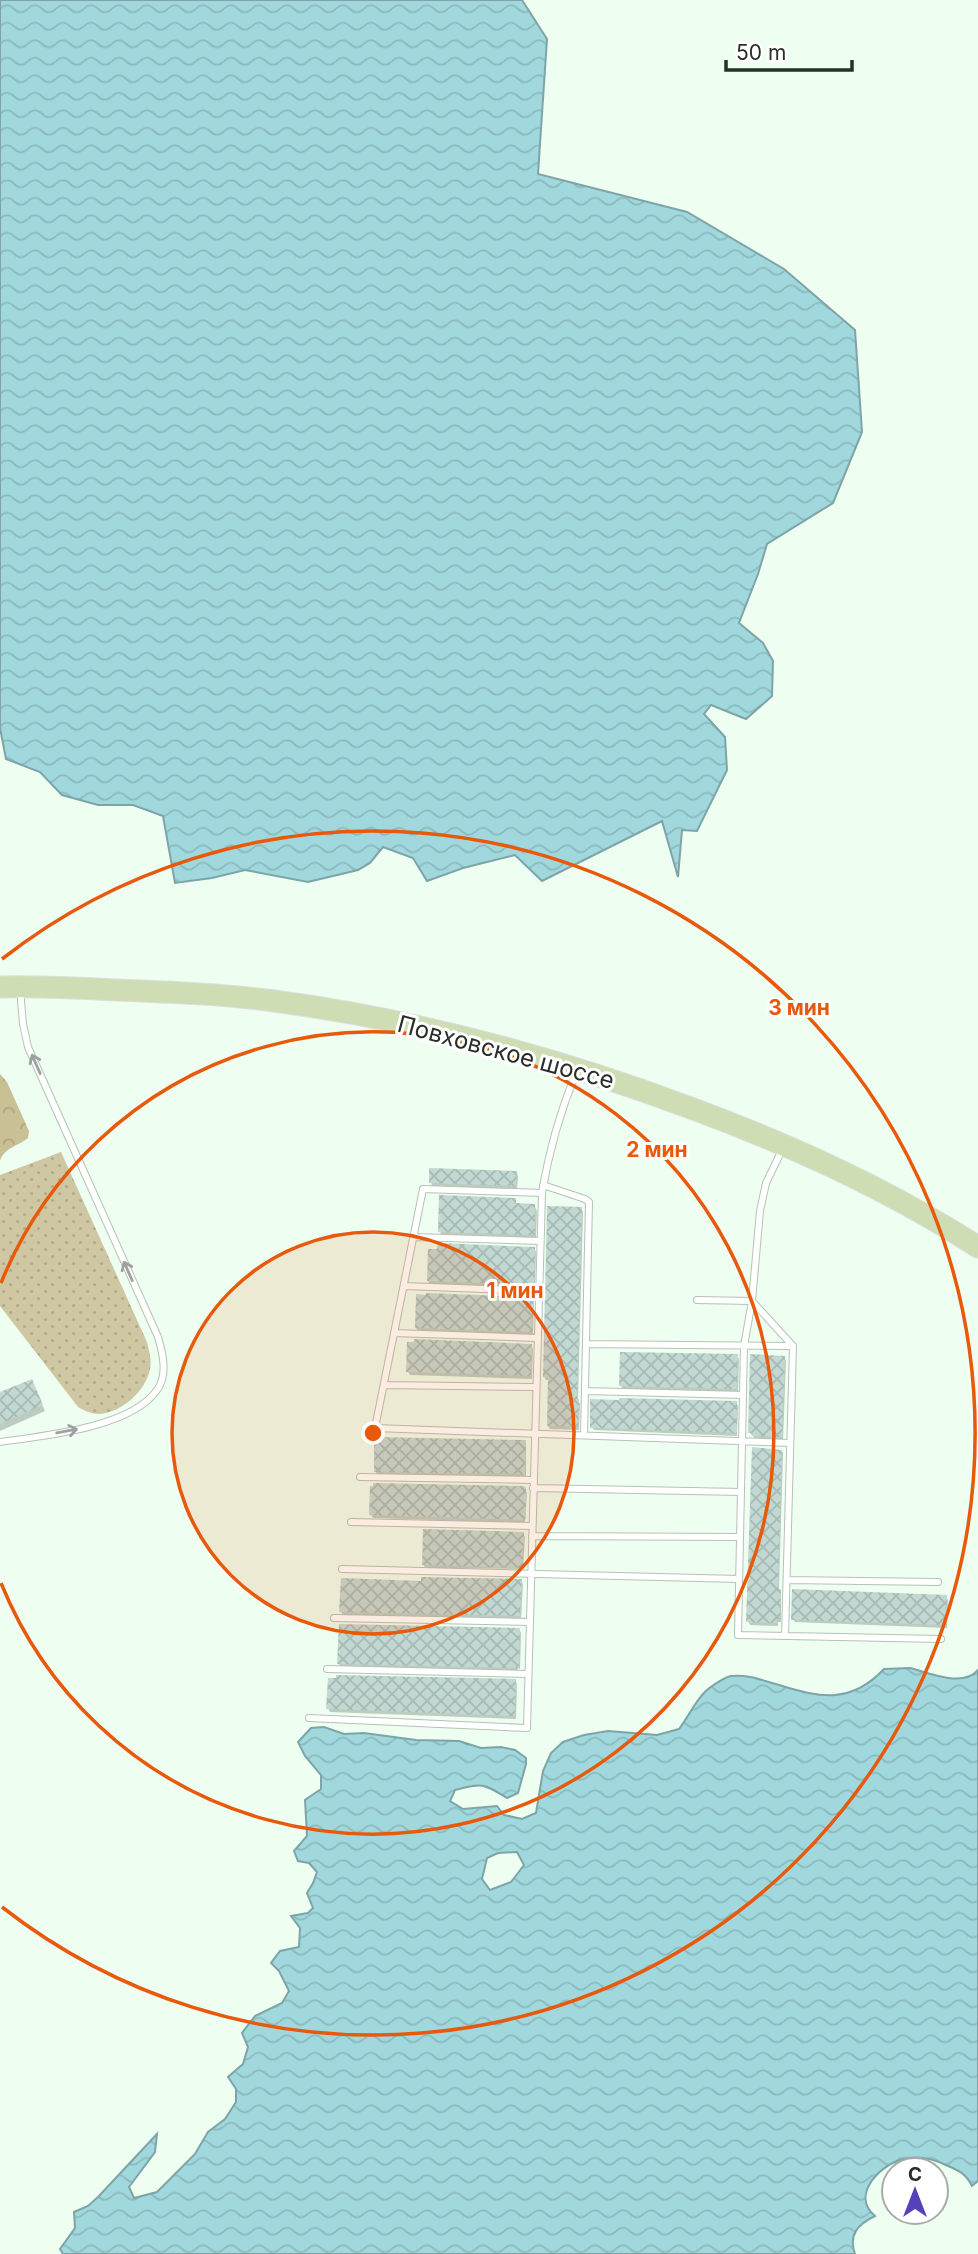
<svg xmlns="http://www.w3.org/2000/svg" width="978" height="2254" viewBox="0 0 978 2254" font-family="Inter,sans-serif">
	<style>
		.grass { fill: url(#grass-dots) }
		.forest { fill: url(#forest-crowns) }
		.water { fill: url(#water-waves); stroke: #7da5a8; stroke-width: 2; fill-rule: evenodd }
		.shadow { fill: #0003 }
		.building { fill: url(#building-cross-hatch) }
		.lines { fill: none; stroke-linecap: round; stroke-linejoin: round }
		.service-casing { stroke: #b4c3b6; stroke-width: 8 }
		.primary-casing { stroke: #dddedd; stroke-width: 23 }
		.service { stroke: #fff; stroke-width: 6 }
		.primary { stroke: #ceddb3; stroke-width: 21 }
		.oneway { stroke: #9ea19f }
		.ring { fill: none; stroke: #e8590c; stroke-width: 3.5 }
		.labels { text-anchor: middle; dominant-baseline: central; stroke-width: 6; stroke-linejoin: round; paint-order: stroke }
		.street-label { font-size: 24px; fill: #282e29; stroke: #fff }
		.centre { fill: #e8590c; stroke: #fff; stroke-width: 3.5 }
		.ring-label { font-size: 21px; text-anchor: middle; font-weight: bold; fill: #e8590c; stroke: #fff; stroke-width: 6; stroke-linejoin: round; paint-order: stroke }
	</style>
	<defs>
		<pattern id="grass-dots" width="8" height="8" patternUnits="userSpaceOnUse" patternTransform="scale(1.75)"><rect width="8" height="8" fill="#cfc7a2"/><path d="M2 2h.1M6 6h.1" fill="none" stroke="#b2ab8c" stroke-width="1.8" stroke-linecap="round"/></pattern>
		<pattern id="forest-crowns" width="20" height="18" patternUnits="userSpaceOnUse" patternTransform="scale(1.75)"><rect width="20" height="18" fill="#cac096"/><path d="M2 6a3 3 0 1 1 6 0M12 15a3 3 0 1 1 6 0" fill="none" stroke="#aea581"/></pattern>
		<pattern id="water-waves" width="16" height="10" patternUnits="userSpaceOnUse" patternTransform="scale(1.75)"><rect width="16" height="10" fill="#a1d8de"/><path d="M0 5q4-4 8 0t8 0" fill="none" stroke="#8bbabe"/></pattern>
		<pattern id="building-cross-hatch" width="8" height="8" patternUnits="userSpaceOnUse" patternTransform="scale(1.75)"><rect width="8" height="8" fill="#c2d8d2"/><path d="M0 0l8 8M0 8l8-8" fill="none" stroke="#a7bab4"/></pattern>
	</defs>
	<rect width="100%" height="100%" fill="#eefef0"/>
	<!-- grass -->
	<path class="grass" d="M61,1152L147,1342C149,1351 152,1360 150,1369C146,1391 121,1413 99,1414C91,1414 85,1411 78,1407L0,1306V1175Z"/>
	<!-- forest -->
	<path class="forest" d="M0,1074L7,1082L29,1131L28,1138C18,1146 4,1148 0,1161Z"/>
	<!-- water -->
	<path class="water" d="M0,0H522L547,39L538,174L687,212L784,269L855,330L862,432L833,503L767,544L758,574L739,623L763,643L773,661L772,696L746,719L711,705L704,714L725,737L727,770L697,831L682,830L678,877L662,821L542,881L515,855L463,868L427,881L413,858L383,847L370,863L358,870L308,882L245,870L212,878L175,883L163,816L133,805H98L62,795L40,772L6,759L0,728Z
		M910,1668C930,1673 963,1688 978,1670V2181L972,2186C966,2174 960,2171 948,2166C934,2159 916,2155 900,2160C878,2167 851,2196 875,2216C858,2224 848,2235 855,2254H63L60,2249L75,2228L74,2212L88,2206L98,2197L157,2134L155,2152L129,2187L134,2198L157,2192L195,2154L208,2132L225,2119L236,2102V2089L228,2077L243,2064L248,2047L242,2033L255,2016L282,2003L289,1991L279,1971L271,1963L280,1951L299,1947L300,1928L291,1916L308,1913L313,1908L307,1893L313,1883L317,1872L309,1863L298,1861L294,1851L307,1836L305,1800L321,1789V1775L305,1756L298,1742L311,1728L324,1727L344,1734L364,1733L416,1740L459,1741L481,1748L501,1747L515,1750L526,1758V1764L518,1793L507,1798C483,1783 482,1783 455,1790L450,1801L463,1809L497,1806L504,1815L522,1819L536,1813L543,1771L551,1753L563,1742L584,1735L608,1731L657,1735L679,1729C690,1715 697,1696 712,1686C717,1683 725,1677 731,1676C748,1674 764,1681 779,1685C821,1698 851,1704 884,1669ZM517,1852L524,1865L511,1882L490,1890L482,1879L487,1858L498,1853Z"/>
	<!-- shadow -->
	<path class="shadow" d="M516,1173L518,1176L517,1189L432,1186L431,1182Z
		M515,1200L517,1205H534L537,1211L536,1238L442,1235L440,1232Z
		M581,1209L583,1212L578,1400L580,1404L579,1430L550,1429L548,1426L550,1380H546L544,1376Z
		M534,1248L536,1252L535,1288L430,1284L428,1281Z
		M532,1298L534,1302L533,1335L418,1331L416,1328Z
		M531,1345L533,1349L532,1379L410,1375L408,1372Z
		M737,1356L739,1359L738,1392L623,1389L621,1386Z
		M784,1357L786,1361L783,1440L756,1439L750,1433Z
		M34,1386L45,1411L0,1431V1394Z
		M736,1402L738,1406L737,1436L594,1430L592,1427Z
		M525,1442L526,1445V1477L377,1474L375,1471Z
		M781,1450L783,1453L779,1589L781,1594V1622H778V1626L750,1625L748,1621Z
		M523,1487L527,1493L525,1523L373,1518L371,1515Z
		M523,1533L525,1537L523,1569L425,1568L424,1565Z
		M521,1581L523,1584L521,1619L343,1615L341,1612L423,1583Z
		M946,1597L948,1600L947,1628L795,1622L793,1619Z
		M519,1629L521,1633L520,1669L518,1668V1671L340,1666L338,1663Z
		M338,1680L515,1681L517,1684L516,1719L330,1712L328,1708Z"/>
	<!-- building -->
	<path class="building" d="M429,1168L517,1171L516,1186L429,1183Z
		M439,1195L516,1198V1203L535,1204V1235L438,1232Z
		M547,1206L582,1207L577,1399H579L578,1427L547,1426L548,1377H543Z
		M438,1243L535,1247L534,1285L427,1281L428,1249H437Z
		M426,1293L533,1297L532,1332L415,1328L416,1294L426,1295Z
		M414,1339L532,1344L531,1376L406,1372L407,1342H414Z
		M620,1352L738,1354L737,1389L619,1386Z
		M750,1354L785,1356L782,1437L752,1436L753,1433H748Z
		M32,1379L43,1405L0,1424V1392Z
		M619,1398L737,1401V1433L590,1428V1399L619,1400Z
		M374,1437L526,1440L525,1474L374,1472Z
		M752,1447L782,1450L778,1589H781L780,1619H777V1623L746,1622Z
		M373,1483L524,1486L526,1488V1517L524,1520L369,1515L370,1486H373Z
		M423,1529L524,1532L522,1568L422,1565Z
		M421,1577L522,1579L520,1616L339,1612L341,1578L421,1581Z
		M792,1589L947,1595L946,1625L791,1620Z
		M339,1624L520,1628L519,1666H517V1668L337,1664Z
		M336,1675L516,1679L515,1716L326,1709L328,1678H336Z"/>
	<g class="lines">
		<defs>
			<path id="service" d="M782,1150L766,1183L760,1211L752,1301L744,1346L738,1635L941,1639
				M543,1185L585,1199L589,1202L584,1435
				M542,1193L423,1189L375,1428L790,1443
				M413,1237L539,1241
				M404,1286L538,1291
				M697,1300L752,1301L793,1346L785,1636
				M394,1333L536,1338
				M586,1344L793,1346
				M384,1385L535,1387
				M585,1391L743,1395
				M0,1442C42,1436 131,1428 157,1390C168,1375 163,1354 158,1337L28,1047L23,1024L20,989
				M360,1477L533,1480
				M533,1488L741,1492
				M351,1522L532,1526
				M532,1536L740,1537
				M342,1569L739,1579
				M787,1580L938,1582
				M334,1618L529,1622
				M327,1669L528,1674
				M309,1718L527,1728L542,1193C549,1151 560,1112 576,1073"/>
			<path id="primary" d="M0,987C39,986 78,988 116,990C169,992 222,994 274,1001C417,1020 554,1057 688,1107C789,1144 888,1189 978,1247"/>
		</defs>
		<!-- service casing -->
		<use href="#service" class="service-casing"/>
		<!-- primary casing -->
		<use href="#primary" class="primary-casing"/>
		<!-- service -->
		<use href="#service" class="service"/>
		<!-- primary -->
		<use href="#primary" class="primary"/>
	</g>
	<!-- one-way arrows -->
	<defs><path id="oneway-shaft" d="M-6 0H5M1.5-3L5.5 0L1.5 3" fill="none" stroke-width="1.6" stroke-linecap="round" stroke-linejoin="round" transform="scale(1.75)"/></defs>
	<g class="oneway">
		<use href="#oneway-shaft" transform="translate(36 1064) rotate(-114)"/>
		<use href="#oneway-shaft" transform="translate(128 1271) rotate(-114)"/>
		<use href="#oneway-shaft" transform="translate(67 1431) rotate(-10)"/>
	</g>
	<!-- distance rings -->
	<circle cx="373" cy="1433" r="201" fill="#e8590c" fill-opacity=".12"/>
	<g class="ring">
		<circle cx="373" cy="1433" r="201"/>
		<path d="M1 1283A401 401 0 1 1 1 1583"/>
		<path d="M2 959A602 602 0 1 1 2 1907"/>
	</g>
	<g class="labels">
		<!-- street labels -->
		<g class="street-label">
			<text transform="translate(506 1052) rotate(15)">Повховское шоссе</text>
		</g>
	</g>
	<circle cx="373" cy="1433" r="10" class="centre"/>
	<g class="ring-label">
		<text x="799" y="1015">3 мин</text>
		<text x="657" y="1157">2 мин</text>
		<text x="515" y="1298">1 мин</text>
	</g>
	<!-- north arrow -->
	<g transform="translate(915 2191)"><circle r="33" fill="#ffffff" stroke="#a9aba9" stroke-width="2"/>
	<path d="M0-5L12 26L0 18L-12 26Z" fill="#5641b9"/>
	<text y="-10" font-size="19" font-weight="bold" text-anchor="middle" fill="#282e29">С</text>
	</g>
	<!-- scale -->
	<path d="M726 60v10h126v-10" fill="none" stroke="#282e29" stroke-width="3.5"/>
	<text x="736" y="60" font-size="21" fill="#282e29" stroke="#ffffff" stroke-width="5" paint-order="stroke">50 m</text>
</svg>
